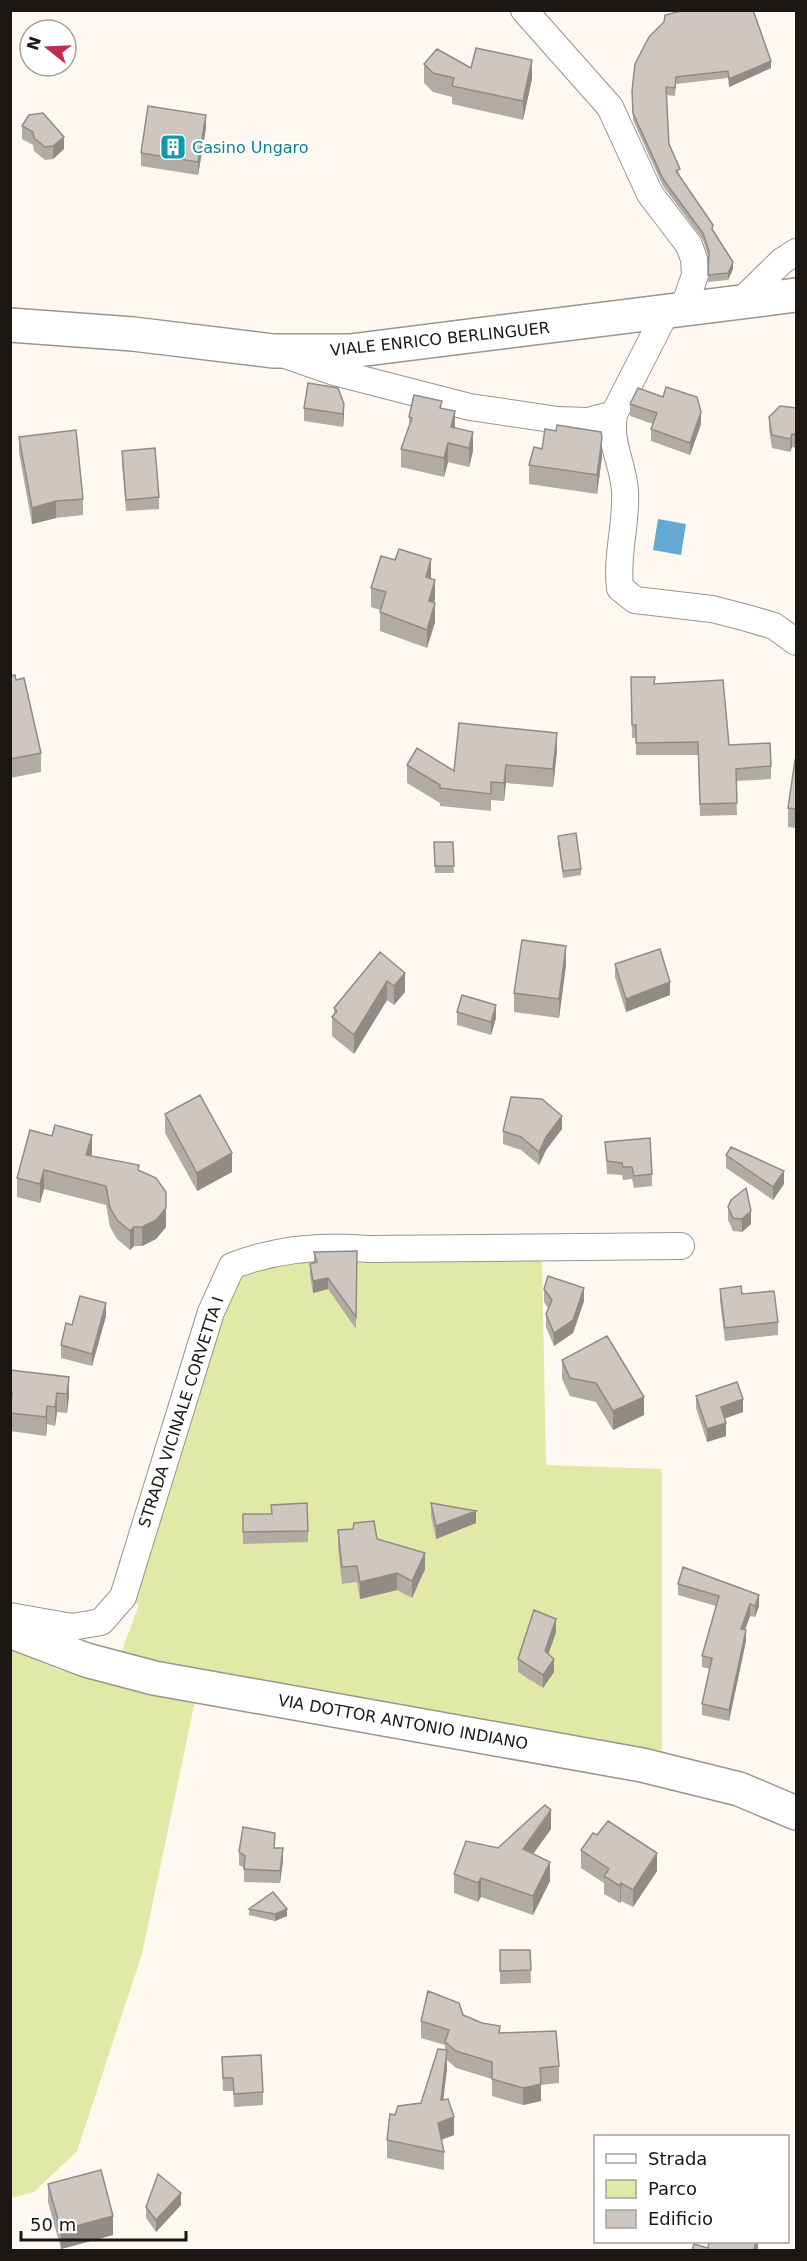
<svg xmlns="http://www.w3.org/2000/svg" width="807" height="2261" viewBox="0 0 807 2261" font-family="'DejaVu Sans',sans-serif">
	<style>
		.green { fill: #e1e9a7 }
		.water { fill: #65a8d1 }
		.lines { fill: none; stroke-linecap: round; stroke-linejoin: round }
		.street-casing { stroke: #9b948c; stroke-width: 28 }
		.secondary-casing { stroke: #9b948c; stroke-width: 36 }
		.street { stroke: #fff; stroke-width: 26 }
		.secondary { stroke: #fff; stroke-width: 33 }
		.wall { fill: #b2aba4 }
		.shaded-wall { fill: #918b86 }
		.building { fill: #cfc7bf; stroke: #918b86; stroke-width: 1.5 }
		.labels { text-anchor: middle; dominant-baseline: central; stroke-width: 4.5; stroke-linejoin: round; paint-order: stroke }
		.culture-label { font-size: 16px; fill: #0d838f; stroke: #fff; text-anchor: start }
		.street-label { font-size: 16px; fill: #1a1714; stroke: #fff }
	</style>
	<rect width="100%" height="100%" fill="#fef8f1"/>
	<!-- green -->
	<path class="green" d="M542,1259L546,1465L662,1469V1751L190,1672L120,1656L139,1605L130,1598L229,1272L267,1262Z
		M10,1649L59,1670L195,1701L142,1954L77,2151L34,2192L11,2198Z"/>
	<!-- water -->
	<path class="water" d="M658,519L686,524L681,555L653,550Z"/>
	<g class="lines">
		<defs>
			<path id="street" d="M524,10L610,107L650,194L689,245L694,259L695,275L683,310
				M740,302L782,261L796,252
				M288,356L334,372L470,407L558,420L588,421L614,414C609,446 623,461 625,491C627,523 616,555 620,588L635,600L712,609L747,618L774,626L796,642
				M614,414L666,312
				M10,1616L72,1627L101,1622L123,1597L211,1312L232,1266C275,1249 323,1245 369,1249L681,1246"/>
			<path id="secondary" d="M10,325L133,334L273,351H350L796,295
				M10,1631L86,1660L154,1678L642,1765L739,1789L796,1813"/>
		</defs>
		<!-- street casing -->
		<use href="#street" class="street-casing"/>
		<!-- secondary casing -->
		<use href="#secondary" class="secondary-casing"/>
		<!-- street -->
		<use href="#street" class="street"/>
		<!-- secondary -->
		<use href="#secondary" class="secondary"/>
	</g>
	<!-- wall -->
	<path class="wall" d="M424,64L471,68L532,79L523,120L452,104V97L433,92L424,83Z
		M635,64L771,68L729,87L728,78L676,84L675,96L666,95L669,144L680,176L713,231L733,269L728,280L708,282L709,258L703,240L663,186L633,120L632,91Z
		M22,126L64,149L53,159L45,160L34,151L33,145L22,139Z
		M206,128L198,175L141,166V153Z
		M338,388L344,417L343,427L304,421V408Z
		M630,404L701,424L690,455L651,441V429L653,424L630,416Z
		M442,408L455,428L473,451L469,467L448,462L444,477L401,467V449L409,428V417Z
		M796,408V448L792,447L790,452L772,448L769,430V417Z
		M19,437L83,499V515L56,518L32,524L19,453Z
		M542,449L602,457L597,494L529,484V465Z
		M122,451L159,497V509L126,511L122,463Z
		M431,579L435,599L434,603L435,622L427,648L380,631V610L371,607V588Z
		M10,676L16,680L41,753V772L10,778Z
		M631,677L655,684L729,745L771,766V779L736,781L737,815L700,816L698,755H636V738H632Z
		M557,751L553,787L506,783L504,801L491,800V811L440,806V803L407,783V765L454,771Z
		M796,760V828L788,827V808Z
		M558,836L581,869V875L563,878L558,843Z
		M434,842H453L454,873H435Z
		M380,952L405,992L394,1005L387,1000L354,1054L332,1036V1017L334,1014V1008Z
		M615,964L670,995L626,1012L615,977Z
		M566,965L559,1018L514,1012V993Z
		M457,1012L496,1018L491,1035L457,1025Z
		M165,1114L232,1172L197,1191L165,1133Z
		M562,1129L546,1150L539,1165L521,1150L503,1144V1131Z
		M605,1142L652,1174V1186L634,1188L632,1179L623,1180L622,1175L607,1174Z
		M92,1153L91,1156L139,1171L166,1227L156,1239L142,1246H134L130,1250L117,1239L110,1227L106,1205L44,1189L40,1203L17,1197V1178Z
		M726,1155L784,1184L773,1200L726,1168Z
		M728,1207L751,1224L742,1232L733,1231L728,1220Z
		M357,1251L356,1329L328,1289L313,1293L310,1276V1264L314,1263V1252Z
		M544,1289L584,1301L573,1333L554,1346L546,1327V1314L548,1308L544,1302Z
		M720,1289L742,1294L778,1322V1335L725,1341L720,1301Z
		M106,1316L92,1366L61,1358V1345L72,1325Z
		M562,1360L644,1415L613,1430L596,1402L570,1396L562,1379Z
		M10,1370L69,1396L67,1413L57,1412L55,1426L47,1424L46,1436L10,1431Z
		M696,1396L743,1412L725,1418L726,1436L707,1442L696,1408Z
		M431,1503L476,1523L436,1539L431,1516Z
		M271,1505L308,1531V1542L243,1544V1514H271Z
		M338,1530L377,1539L425,1569L412,1598L397,1590L360,1599L357,1582L342,1584L338,1547Z
		M678,1584L759,1606L755,1617L750,1616L745,1630L746,1641L729,1721L702,1715V1704L710,1669L702,1667V1656L716,1606L678,1595Z
		M556,1632L548,1654L554,1672L543,1688L518,1672V1659Z
		M551,1829L533,1854L550,1881L533,1915L481,1897L478,1902L454,1893V1874L498,1848Z
		M275,1848L283,1861L280,1883L244,1882V1868L239,1865V1852Z
		M581,1850L657,1871L633,1907L621,1901L620,1903L604,1894V1883L581,1868Z
		M249,1909L287,1916L275,1921L249,1915Z
		M500,1950H530L531,1983L500,1984Z
		M463,2015L500,2033L559,2066V2083L541,2085V2101L523,2105L492,2096V2079L456,2068L447,2060V2069L443,2099L454,2135L441,2140L444,2152V2170L387,2158V2140L395,2115L421,2103L445,2050V2045L421,2038V2021Z
		M222,2057L263,2092V2105L234,2107L233,2091H223Z
		M48,2184L113,2235L61,2249L48,2202Z
		M181,2205L156,2232L146,2218V2207Z"/>
	<!-- shaded-wall -->
	<path class="shaded-wall" d="M532,60V79L523,120V101Z
		M771,61V68L729,87V79Z
		M206,115V128L198,175V162Z
		M64,137V149L53,159V146Z
		M733,262V269L728,280V273Z
		M344,404V417L343,427V414Z
		M455,411V430L451,446V427Z
		M701,412V424L690,455V443Z
		M473,432V451L469,467V448Z
		M792,434V447L790,452V439Z
		M602,438V457L597,494V475Z
		M448,443V462L444,477V458Z
		M56,501V518L32,524V508Z
		M431,559V578L426,596V577Z
		M435,580V599L429,620V601Z
		M435,603V622L427,648V630Z
		M557,733V751L553,787V769Z
		M506,765V783L504,801V783Z
		M566,946V965L559,1018V999Z
		M405,973V992L394,1005V986Z
		M387,981V1000L354,1054V1035Z
		M670,982V995L626,1012V999Z
		M496,1005V1018L491,1035V1022Z
		M562,1116V1129L546,1150L539,1165V1152L546,1137Z
		M92,1135V1153L86,1174V1155Z
		M232,1153V1172L197,1191V1173Z
		M44,1170V1189L40,1203V1184Z
		M784,1171V1184L773,1200V1187Z
		M166,1192V1227L156,1239L142,1246V1227Z
		M751,1211V1224L742,1232V1219Z
		M134,1227V1246L130,1250V1231Z
		M328,1278V1289L313,1293V1281Z
		M584,1288V1301L573,1333L554,1346V1333Z
		M106,1303V1316L92,1366V1354Z
		M69,1377V1396L67,1413V1394Z
		M57,1393V1412L55,1426V1407Z
		M644,1397V1415L613,1430V1411Z
		M743,1399V1412L721,1420V1407Z
		M47,1406V1424L46,1436V1417Z
		M726,1423V1436L707,1442V1429Z
		M476,1511V1523L436,1539V1526Z
		M425,1553V1569L412,1598V1581Z
		M397,1573V1590L360,1599V1582Z
		M759,1595V1606L755,1617V1606Z
		M750,1604V1616L741,1640V1629Z
		M556,1619V1632L545,1664V1651Z
		M746,1630V1641L729,1721V1710Z
		M554,1659V1672L543,1688V1675Z
		M551,1810V1829L523,1868V1849Z
		M283,1848V1861L280,1883V1871Z
		M657,1853V1871L633,1907V1890Z
		M550,1862V1881L533,1915V1896Z
		M481,1878V1897L478,1902V1883Z
		M621,1883V1901L620,1903V1886Z
		M287,1909V1916L275,1921V1914Z
		M447,2050V2069L441,2118V2100Z
		M541,2084V2101L523,2105V2088Z
		M454,2117V2135L438,2141V2123Z
		M181,2193V2205L156,2232V2220Z
		M113,2216V2235L61,2249V2230Z
		M756,2241H758V2248L757,2250H754Z"/>
	<!-- building -->
	<path class="building" d="M685,10H753L771,61L729,79L728,71L676,77L675,88L666,87L669,144L680,169L676,171L713,225L712,229L733,262L728,273L708,275L709,251L703,233L663,179L633,113L632,91L635,64L649,37L664,22L665,15Z
		M476,48L532,60L523,101L452,86L454,78L433,73L424,64L437,49L471,68Z
		M148,106L206,115L198,162L141,153Z
		M43,113L64,137L53,146L45,147L34,138L33,132L22,126L29,115Z
		M308,383L338,388L344,404L343,414L304,408Z
		M666,387L697,397L701,412L690,443L651,429L657,413L630,404L638,388L663,397Z
		M414,395L442,401L440,408L455,411L451,427L473,432L469,448L448,443L444,458L401,449L412,418L409,417Z
		M780,406L796,408V435L792,434L790,439L772,435L769,417Z
		M557,425L601,432L602,438L597,475L529,465L534,447L542,449L545,429L556,431Z
		M76,430L83,499L56,501L32,508L19,437Z
		M155,448L159,497L126,500L122,451Z
		M399,549L431,559L426,577L435,580L429,601L435,603L427,630L380,612L386,592L371,588L381,556L395,560Z
		M15,675L16,680L24,678L41,753L10,759V676Z
		M631,677H655L654,684L723,680L729,745L770,743L771,766L736,769L737,803L700,804L698,742L636,743V725H632Z
		M459,723L557,733L553,769L506,765L504,783L491,782V794L440,788V785L407,765L417,748L454,771Z
		M795,760H796V809L788,808Z
		M576,833L581,869L563,871L558,836Z
		M434,842H453L454,866H435Z
		M522,940L566,946L559,999L514,993Z
		M660,949L670,982L626,999L615,964Z
		M380,952L405,973L394,986L387,981L354,1035L332,1017L337,1011L334,1008Z
		M462,995L496,1005L491,1022L457,1012Z
		M200,1095L232,1153L197,1173L165,1114Z
		M511,1097L542,1099L562,1116L546,1137L539,1152L521,1137L503,1131Z
		M55,1125L92,1135L86,1155L139,1165L138,1170L156,1178L166,1192V1208L156,1220L142,1227H134L130,1231L117,1220L110,1208L106,1186L44,1170L40,1184L17,1178L30,1130L52,1136Z
		M650,1138L652,1174L634,1176L632,1167H623L622,1163L607,1161L605,1142Z
		M731,1147L784,1171L773,1187L726,1155Z
		M746,1188L751,1211L742,1219L733,1218L728,1207L731,1200Z
		M357,1251L356,1317L328,1278L313,1281L310,1264L317,1262L314,1252Z
		M548,1276L584,1288L573,1320L554,1333L546,1314L552,1300L544,1289Z
		M741,1286L742,1294L774,1291L778,1322L725,1328L720,1289Z
		M80,1296L106,1303L92,1354L61,1345L66,1323L72,1325Z
		M607,1336L644,1397L613,1411L596,1383L570,1378L562,1360Z
		M10,1370L69,1377L67,1394L57,1393L55,1407L47,1406L46,1417L10,1413L12,1393H10Z
		M737,1382L743,1399L721,1407L726,1423L707,1429L696,1396Z
		M307,1503L308,1531L243,1532V1514H272L271,1505Z
		M431,1503L476,1511L436,1526Z
		M374,1521L377,1539L425,1553L412,1581L397,1573L360,1582L357,1566L342,1567L338,1530L353,1529L354,1523Z
		M683,1567L759,1595L755,1606L750,1604L741,1629L746,1630L729,1710L702,1704L712,1658L702,1656L719,1596L678,1584Z
		M534,1610L556,1619L545,1651L554,1659L543,1675L518,1659Z
		M545,1805L551,1810L523,1849L550,1862L533,1896L481,1878L478,1883L454,1874L466,1841L498,1848Z
		M608,1821L657,1853L633,1890L621,1883L620,1886L604,1876L609,1869L581,1850L593,1833L597,1835Z
		M243,1827L275,1833L274,1848H283L280,1871L244,1869L245,1856L239,1852Z
		M273,1892L287,1909L275,1914L249,1909Z
		M500,1950H530L531,1970L500,1971Z
		M428,1991L459,2003L463,2015L482,2023L500,2026L499,2033L556,2031L559,2066L540,2068L541,2084L523,2088L492,2079V2062L456,2051L445,2042L449,2030L421,2021Z
		M438,2049L447,2050L441,2100L448,2099L454,2117L438,2123L444,2152L387,2140L390,2114L395,2115L398,2106L421,2103Z
		M261,2055L263,2092L234,2094L233,2078H223L222,2057Z
		M101,2170L113,2216L61,2230L48,2184Z
		M158,2174L181,2193L156,2220L146,2207Z
		M709,2241H756L754,2250H692L694,2244L708,2248Z"/>
	<!-- icons -->
	<defs>
		<symbol id="building-square" viewBox="-11 -11 22 22"><rect x="-9" y="-9" width="18" height="18" rx="4" fill="#0f9aa8" stroke="#fff"/><path d="M-4-6H4V6H1V3H-1V6H-4ZM-2.5-4.3h1.7v1.8h-1.7ZM.8-4.3h1.7v1.8H.8ZM-2.5-1h1.7V.8h-1.7ZM.8-1h1.7V.8H.8Z" fill="#fff"/></symbol>
	</defs>
	<g fill-rule="evenodd">
		<use href="#building-square" x="158" y="132" width="30" height="30"/>
	</g>
	<g class="labels">
		<!-- culture labels -->
		<g class="culture-label">
			<text x="192" y="147">Casino Ungaro</text>
		</g>
		<!-- street labels -->
		<g class="street-label">
			<text transform="translate(440 339) rotate(-6)">VIALE ENRICO BERLINGUER</text>
			<text transform="translate(181 1412) rotate(-72)">STRADA VICINALE CORVETTA I</text>
			<text transform="translate(403 1722) rotate(10)">VIA DOTTOR ANTONIO INDIANO</text>
		</g>
	</g>
	<!-- border -->
	<rect width="807" height="2261" fill="none" stroke="#1a1714" stroke-width="24"/>
	<!-- legend -->
	<rect x="594" y="2135" width="195" height="108" fill="#ffffff" stroke="#a3a2a1" stroke-width="1.5"/>
	<rect x="606" y="2154" width="30" height="9" fill="#ffffff" stroke="#a3a2a1" stroke-width="1.5"/>
	<text x="648" y="2165" font-size="18" fill="#1a1714">Strada</text>
	<rect x="606" y="2180" width="30" height="18" fill="#e1e9a7" stroke="#a3a2a1" stroke-width="1.5"/>
	<text x="648" y="2195" font-size="18" fill="#1a1714">Parco</text>
	<rect x="606" y="2210" width="30" height="18" fill="#cfc7bf" stroke="#a3a2a1" stroke-width="1.5"/>
	<text x="648" y="2225" font-size="18" fill="#1a1714">Edificio</text>
	<!-- north arrow -->
	<g transform="translate(48 48) rotate(288)"><circle r="28" fill="#ffffff" stroke="#a3a2a1" stroke-width="1.5"/>
	<path d="M0-4.5L10 22L0 15L-10 22Z" fill="#be2e50"/>
	<text y="-9" font-size="16" font-weight="bold" text-anchor="middle" fill="#1a1714">N</text>
	</g>
	<!-- scale -->
	<path d="M21 2231v9h165v-9" fill="none" stroke="#1a1714" stroke-width="3"/>
	<text x="30" y="2231" font-size="18" fill="#1a1714" stroke="#ffffff" stroke-width="4.5" paint-order="stroke">50 m</text>
</svg>
